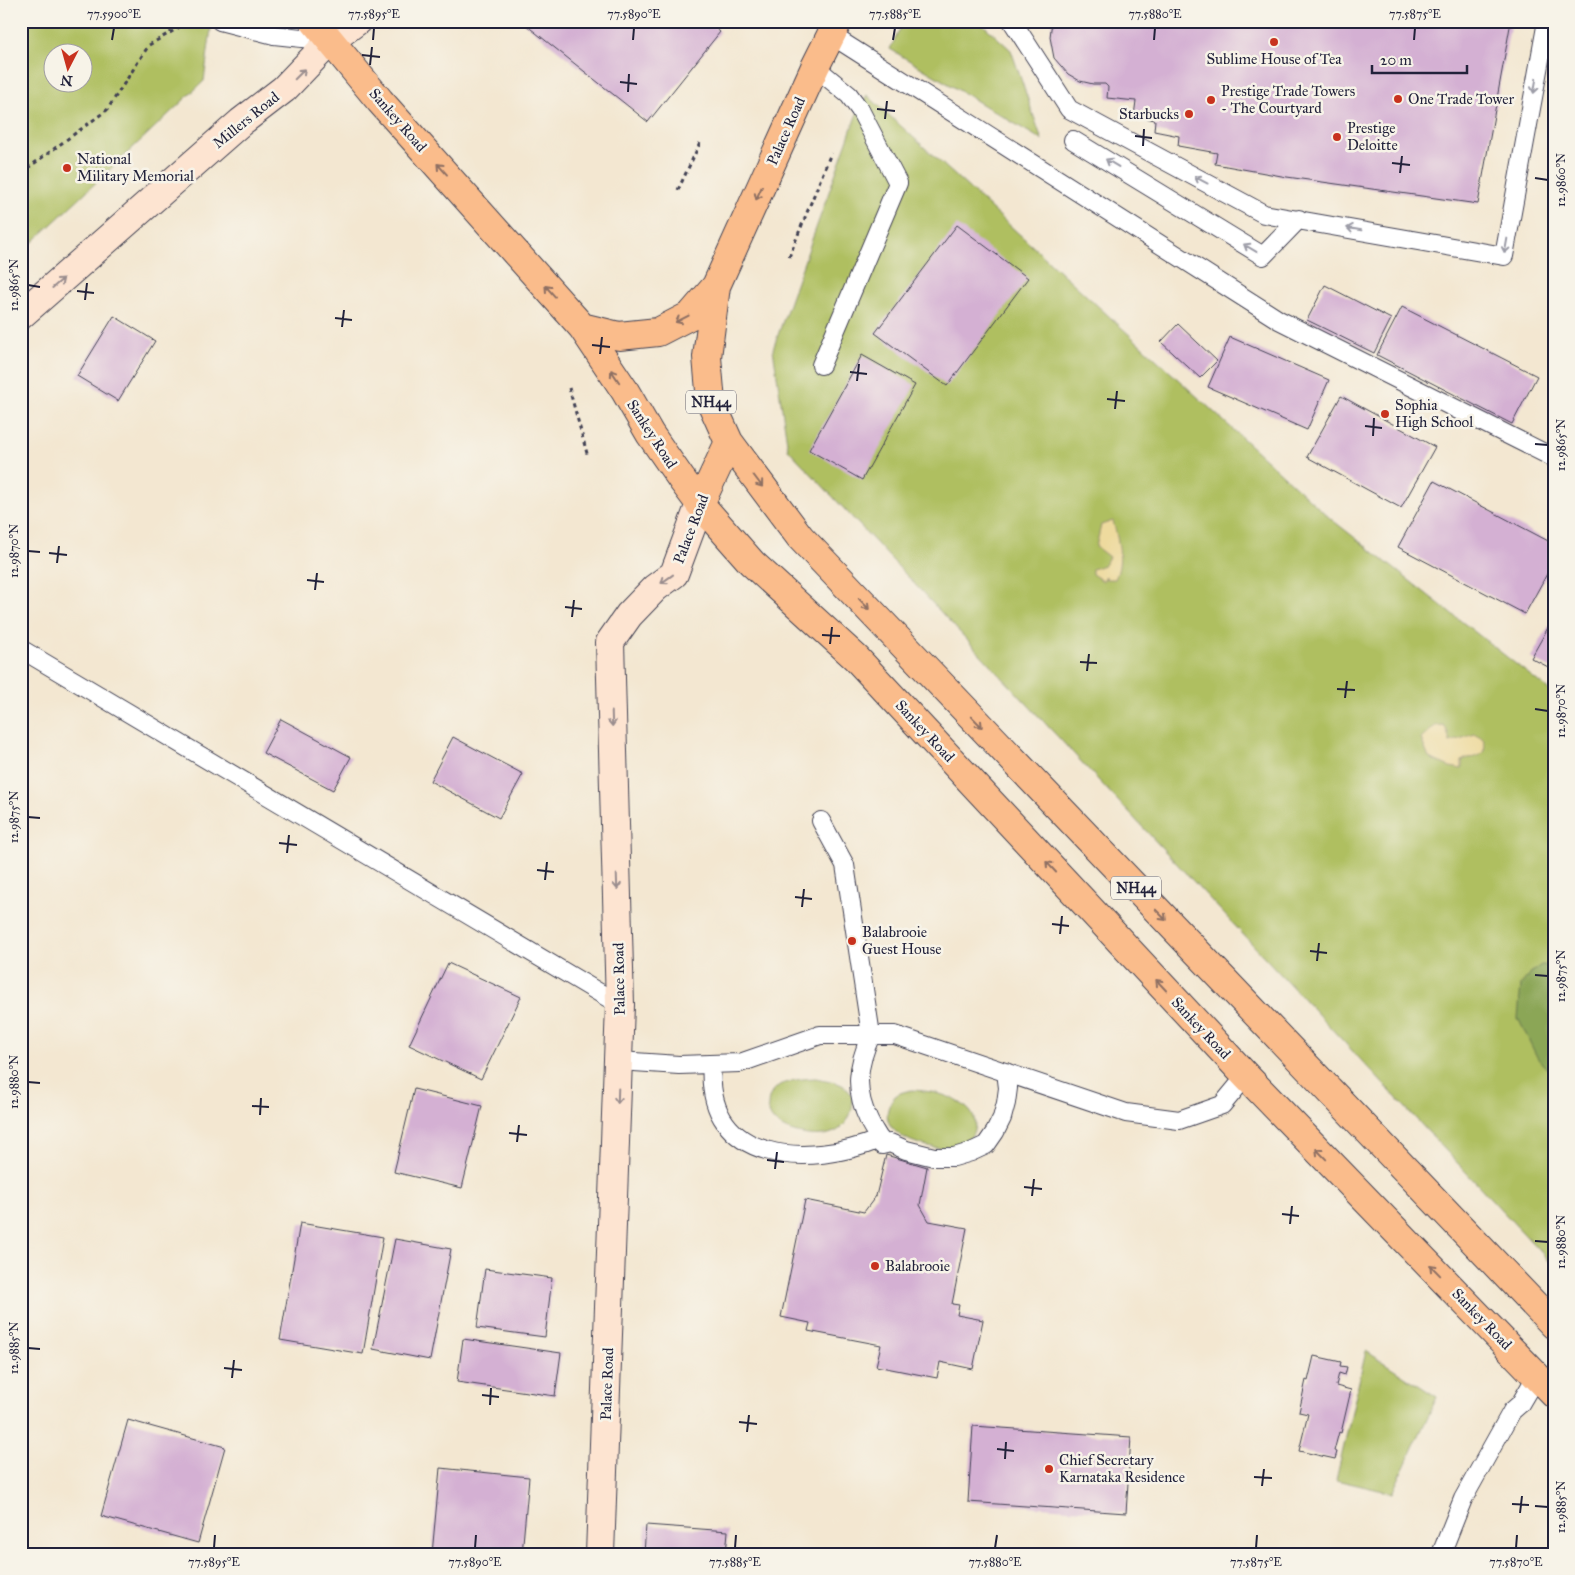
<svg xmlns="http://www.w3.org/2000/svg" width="1575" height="1575" viewBox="0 0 1575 1575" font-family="'IM FELL Great Primer',serif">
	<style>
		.green { fill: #afbf61; stroke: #68704e; fill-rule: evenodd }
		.forest { fill: #8ba657; stroke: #566449 }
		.sand { fill: #eeda9e; stroke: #887e6c }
		.building { fill: #d4b0d3 }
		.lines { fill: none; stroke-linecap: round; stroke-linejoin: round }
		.lane-casing { stroke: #414052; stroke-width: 20 }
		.secondary-casing { stroke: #414052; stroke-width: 30 }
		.primary-casing { stroke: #414052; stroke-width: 30 }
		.path { stroke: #414052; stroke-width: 3; stroke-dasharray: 4 4; stroke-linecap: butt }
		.lane { stroke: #fff; stroke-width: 18 }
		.secondary { stroke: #fde4d1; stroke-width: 28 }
		.primary { stroke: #fabc8b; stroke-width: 28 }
		.oneway { stroke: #9a8d8e }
		.oneway2 { stroke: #9c9ca7 }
		.oneway3 { stroke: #8e6f63 }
		.ticks { fill: none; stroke: #22223b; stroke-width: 2 }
		.poi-dot { fill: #c8321e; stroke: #f7f3e8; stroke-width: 2 }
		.labels { text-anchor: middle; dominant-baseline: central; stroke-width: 5; stroke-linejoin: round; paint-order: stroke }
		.shield { fill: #f7f3e8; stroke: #62616f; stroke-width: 1 }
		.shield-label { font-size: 14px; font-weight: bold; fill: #22223b }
		.poi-label { font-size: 15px; fill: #22223b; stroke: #f7f3e8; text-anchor: start }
		.street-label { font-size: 15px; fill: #22223b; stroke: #f7f3e8 }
		.neatline { fill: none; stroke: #22223b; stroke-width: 2 }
		.ticks-label { font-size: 12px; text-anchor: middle; fill: #22223b }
	</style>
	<rect width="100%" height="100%" fill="#f7f3e8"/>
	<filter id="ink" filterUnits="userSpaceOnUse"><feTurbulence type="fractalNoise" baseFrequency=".02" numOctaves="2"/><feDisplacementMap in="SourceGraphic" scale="10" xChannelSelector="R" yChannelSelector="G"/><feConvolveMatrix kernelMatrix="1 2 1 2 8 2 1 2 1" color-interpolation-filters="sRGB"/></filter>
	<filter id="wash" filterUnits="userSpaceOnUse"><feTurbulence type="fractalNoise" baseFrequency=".0096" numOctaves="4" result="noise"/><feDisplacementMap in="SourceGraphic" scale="20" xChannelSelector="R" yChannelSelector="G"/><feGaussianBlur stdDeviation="1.12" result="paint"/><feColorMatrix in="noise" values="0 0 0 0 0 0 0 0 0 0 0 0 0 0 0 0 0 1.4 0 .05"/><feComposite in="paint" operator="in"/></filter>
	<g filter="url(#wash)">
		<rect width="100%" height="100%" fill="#f3e7d1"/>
		<!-- green -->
		<path class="green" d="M21,21H212L204,81L21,253ZM52,52H82V82H52Z
			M904,21H979L1011,50L1042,140L890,49Z
			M867,95L1331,519L1554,694V1266L788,449L773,349L856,116Z
			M816,1078C824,1080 835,1081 842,1085C857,1093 854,1113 844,1125C830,1142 792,1136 776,1123C771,1119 768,1112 768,1106C768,1081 797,1079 816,1078Z
			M912,1090C932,1091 954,1095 969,1110C983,1125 970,1147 951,1148C930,1150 877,1137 889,1106C893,1094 901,1092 912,1090Z
			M1366,1351L1437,1397L1392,1493L1336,1480Z"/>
		<!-- forest -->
		<path class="forest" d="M1541,965L1554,966V1076L1538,1059L1518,1018L1521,985L1529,974Z"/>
		<!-- sand -->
		<path class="sand" d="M1113,521C1118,540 1124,560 1115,579H1106V576L1103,581L1092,574V569L1104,565L1109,557L1096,547L1101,525Z
			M1444,725L1447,731L1450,742L1475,734C1477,735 1480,736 1482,738C1487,743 1485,754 1478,756C1472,759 1468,756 1462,761V769L1450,767L1429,758L1421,739L1435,726Z"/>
		<g id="blocks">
			<!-- building -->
			<path class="building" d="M521,21H707L720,32L648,122Z
				M1052,21H1511L1478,204L1287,177L1215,164L1217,153L1178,146L1179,136L1154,131L1155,120L1134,116L1136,101L1107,98L1108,87L1105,84H1093L1080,81L1068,74L1054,58L1050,37Z
				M957,225L1028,278L947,386L875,333Z
				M1325,285L1391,319L1374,353L1307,320Z
				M1402,307L1537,376L1512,424L1377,355Z
				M114,316L155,341L118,401L77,376Z
				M1178,324L1217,361L1200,378L1161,342Z
				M1230,337L1329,380L1307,430L1208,387Z
				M862,355L915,385L862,480L809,450Z
				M1341,396L1435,447L1401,508L1307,457Z
				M1434,481L1554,544V561L1525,614L1398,547Z
				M1554,617V670L1531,658Z
				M281,719L351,757L333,790L263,753Z
				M453,737L523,774L499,818L430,781Z
				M448,963L521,997L481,1079L409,1045Z
				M414,1089L482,1106L462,1188L394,1172Z
				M886,1155L927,1167L920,1205L929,1221L967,1228L952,1304L959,1305L957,1315L983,1320L973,1369L940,1362L937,1378L876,1366L881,1345L808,1331L810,1323L781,1317L805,1200L864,1212L876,1196Z
				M300,1223L383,1237L363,1354L280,1340Z
				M395,1239L451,1249L430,1360L373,1349Z
				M485,1269L552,1278L545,1337L477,1328Z
				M463,1339L561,1353L555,1396L457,1382Z
				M1314,1356L1341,1362L1340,1366L1347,1367L1345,1375L1339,1373L1336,1386L1351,1390L1341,1433L1339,1432L1334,1451L1337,1452L1335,1459L1299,1451L1308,1414L1299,1412L1306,1380L1308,1381Z
				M128,1420L225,1447L198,1543L101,1516Z
				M973,1426L1131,1437L1126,1513L968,1502Z
				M440,1468L529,1477L522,1554H432Z
				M646,1525L728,1531L726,1554H644Z"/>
		</g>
	</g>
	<g filter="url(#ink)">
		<use href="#blocks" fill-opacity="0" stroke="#414052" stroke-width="1"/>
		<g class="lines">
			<defs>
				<path id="lane" d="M220,21L274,35L330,41
					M1012,21L1069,109L1264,214L1504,256L1547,21
					M831,35L1279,320L1554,458
					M815,67L849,95L860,110L898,183L821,365
					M1073,140L1263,256L1299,219
					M21,649L620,1005
					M821,821L845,865L871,1035C857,1066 854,1090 869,1121C873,1130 879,1136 882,1145L890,1143L906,1150L934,1157H954L971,1152L986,1145L995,1132L1002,1118L1006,1103L1008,1088L1006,1072
					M619,1061L679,1065L740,1063L820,1035H895L1126,1113L1179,1120L1222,1105L1246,1076
					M712,1064C704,1165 810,1168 880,1139
					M1441,1554L1463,1499L1512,1411L1520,1404L1537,1375"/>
				<path id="secondary" d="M21,315L241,122L284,89L330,41L357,21
					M600,1554L620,1005L610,642L629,615L655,588L674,574L700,504"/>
				<path id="primary" d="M314,21L380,101L582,327L625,391L650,434L682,480L700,504L752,563L856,658L1246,1076L1554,1394
					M838,21L815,67L716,286L707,357L711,402L729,442L800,537L1554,1325
					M582,327L619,336L658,332L691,315L716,286
					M700,504L729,442"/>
			</defs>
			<!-- lane casing -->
			<use href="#lane" class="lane-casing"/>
			<!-- secondary casing -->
			<use href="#secondary" class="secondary-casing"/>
			<!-- primary casing -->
			<use href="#primary" class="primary-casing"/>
			<!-- path -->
			<path class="path" d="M21,173L107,110L149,45L178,28L182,21
				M678,190L700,143
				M789,257L831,153
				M569,388L588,457"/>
			<!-- lane -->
			<use href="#lane" class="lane"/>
			<!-- secondary -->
			<use href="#secondary" class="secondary"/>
			<!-- primary -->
			<use href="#primary" class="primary"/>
		</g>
		<!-- one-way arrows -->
		<defs><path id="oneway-shaft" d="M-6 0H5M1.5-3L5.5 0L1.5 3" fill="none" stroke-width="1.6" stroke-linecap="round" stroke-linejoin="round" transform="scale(1.25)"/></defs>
		<g class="oneway">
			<use href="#oneway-shaft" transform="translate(300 74) rotate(-45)"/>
			<use href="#oneway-shaft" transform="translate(58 283) rotate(-41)"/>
			<use href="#oneway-shaft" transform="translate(667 579) rotate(144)"/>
			<use href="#oneway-shaft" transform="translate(612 719) rotate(88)"/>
			<use href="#oneway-shaft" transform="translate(617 882) rotate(88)"/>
			<use href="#oneway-shaft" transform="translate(618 1096) rotate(92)"/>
		</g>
		<g class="oneway2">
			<use href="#oneway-shaft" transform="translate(1535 86) rotate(100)"/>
			<use href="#oneway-shaft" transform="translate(1112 163) rotate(-149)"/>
			<use href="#oneway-shaft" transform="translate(1201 180) rotate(-152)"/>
			<use href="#oneway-shaft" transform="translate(1354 229) rotate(-170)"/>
			<use href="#oneway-shaft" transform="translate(1506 246) rotate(100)"/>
			<use href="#oneway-shaft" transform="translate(1250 248) rotate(-149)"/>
		</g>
		<g class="oneway3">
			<use href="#oneway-shaft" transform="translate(442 169) rotate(-132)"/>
			<use href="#oneway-shaft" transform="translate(759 193) rotate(114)"/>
			<use href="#oneway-shaft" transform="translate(550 291) rotate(-132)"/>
			<use href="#oneway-shaft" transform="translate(682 319) rotate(153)"/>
			<use href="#oneway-shaft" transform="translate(615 376) rotate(-124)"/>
			<use href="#oneway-shaft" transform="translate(758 481) rotate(53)"/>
			<use href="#oneway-shaft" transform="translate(864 604) rotate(46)"/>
			<use href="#oneway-shaft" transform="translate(977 722) rotate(46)"/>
			<use href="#oneway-shaft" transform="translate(1051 867) rotate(-133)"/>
			<use href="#oneway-shaft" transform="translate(1161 915) rotate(46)"/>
			<use href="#oneway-shaft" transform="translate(1161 985) rotate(-133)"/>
			<use href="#oneway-shaft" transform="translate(1321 1154) rotate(-134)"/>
			<use href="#oneway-shaft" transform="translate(1435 1270) rotate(-134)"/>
		</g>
	</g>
	<!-- ticks -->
	<path class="ticks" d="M112,40L114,28M373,40L374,28M633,40L634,28M893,40L895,28M1154,40L1155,28M1414,40L1415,28M362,55L380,57M370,65L372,47M620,82L637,84M628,92L629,74M877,109L895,111M885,119L887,101M1135,136L1152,138M1143,146L1144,129M1392,163L1410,165M1400,173L1402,156M1535,178L1548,180M28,285L40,287M77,291L94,293M85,300L87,283M335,318L352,320M342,327L344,310M592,345L610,347M600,354L602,337M850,372L867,374M857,381L859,364M1107,399L1125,401M1115,409L1117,391M1365,426L1382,428M1373,436L1374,418M1535,444L1548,445M28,551L40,552M49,553L67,555M57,563L59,546M307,580L324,582M315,590L317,573M565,607L582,609M572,617L574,600M822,635L840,636M830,644L832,627M1080,662L1097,663M1087,671L1089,654M1337,689L1355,690M1345,698L1347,681M1535,709L1548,711M28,817L40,818M279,843L297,845M287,853L289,835M537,870L554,872M545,880L547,862M795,897L812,899M802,907L804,889M1052,924L1069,926M1060,934L1062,916M1310,951L1327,953M1317,961L1319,943M1535,975L1548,976M28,1082L40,1083M252,1106L269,1107M260,1115L261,1098M509,1133L527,1135M517,1142L519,1125M767,1160L784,1162M775,1169L777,1152M1024,1187L1042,1189M1032,1196L1034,1179M1282,1214L1299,1216M1290,1224L1292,1206M1535,1241L1548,1242M28,1348L40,1349M224,1368L242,1370M232,1378L234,1360M482,1395L499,1397M490,1405L491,1388M739,1422L757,1424M747,1432L749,1415M997,1449L1014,1451M1005,1459L1006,1442M1254,1477L1272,1478M1262,1486L1264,1469M1512,1504L1529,1505M1535,1506L1548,1507M1520,1513L1522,1496M214,1548L215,1535M475,1548L476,1535M735,1548L736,1535M995,1548L997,1535M1256,1548L1257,1535M1516,1548L1517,1535"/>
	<!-- markers -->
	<g class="poi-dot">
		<circle cx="1274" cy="42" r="5"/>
		<circle cx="1398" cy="99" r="5"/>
		<circle cx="1211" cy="100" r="5"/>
		<circle cx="1189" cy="114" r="5"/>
		<circle cx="1337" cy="137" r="5"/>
		<circle cx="67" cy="168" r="5"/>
		<circle cx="1385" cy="414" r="5"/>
		<circle cx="852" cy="941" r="5"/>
		<circle cx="875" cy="1266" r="5"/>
		<circle cx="1049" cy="1469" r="5"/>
	</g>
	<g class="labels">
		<!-- shield labels -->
		<g class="shield">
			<rect x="686" y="390.5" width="50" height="23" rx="4"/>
			<rect x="1111" y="876.5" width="50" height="23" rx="4"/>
		</g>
		<g class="shield-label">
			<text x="711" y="402">NH44</text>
			<text x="1136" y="888">NH44</text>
		</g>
		<!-- poi labels -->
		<g class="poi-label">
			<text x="1274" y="59" text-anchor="middle">Sublime House of Tea</text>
			<text x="1221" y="91">Prestige Trade Towers<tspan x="1221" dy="17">- The Courtyard</tspan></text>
			<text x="1408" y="99">One Trade Tower</text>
			<text x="1179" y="114" text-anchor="end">Starbucks</text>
			<text x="1347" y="128">Prestige<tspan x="1347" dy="17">Deloitte</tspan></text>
			<text x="77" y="159">National<tspan x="77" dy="17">Military Memorial</tspan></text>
			<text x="1395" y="405">Sophia<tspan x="1395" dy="17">High School</tspan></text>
			<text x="862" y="932">Balabrooie<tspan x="862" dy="17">Guest House</tspan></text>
			<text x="885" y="1266">Balabrooie</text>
			<text x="1059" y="1460">Chief Secretary<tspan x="1059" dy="17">Karnataka Residence</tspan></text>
		</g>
		<!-- street labels -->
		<g class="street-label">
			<text transform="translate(246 120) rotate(-39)">Millers Road</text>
			<text transform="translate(398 120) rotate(49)">Sankey Road</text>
			<text transform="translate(786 131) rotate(-66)">Palace Road</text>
			<text transform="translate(652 434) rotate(57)">Sankey Road</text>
			<text transform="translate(691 529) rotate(-69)">Palace Road</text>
			<text transform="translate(925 731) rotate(47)">Sankey Road</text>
			<text transform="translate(619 979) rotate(-91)">Palace Road</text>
			<text transform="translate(1201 1028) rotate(47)">Sankey Road</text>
			<text transform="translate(1482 1319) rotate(46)">Sankey Road</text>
			<text transform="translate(607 1384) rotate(-88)">Palace Road</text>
		</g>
	</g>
	<!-- margin -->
	<rect width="1575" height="1575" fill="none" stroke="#f7f3e8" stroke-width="55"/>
	<!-- north arrow -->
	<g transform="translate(68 68) rotate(186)"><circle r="24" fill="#f7f3e8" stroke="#a29fa3"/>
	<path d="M0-4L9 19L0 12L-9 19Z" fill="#c8321e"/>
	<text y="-8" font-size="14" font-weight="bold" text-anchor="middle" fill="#22223b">N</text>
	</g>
	<!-- scale -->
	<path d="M1372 65v8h95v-8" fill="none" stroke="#22223b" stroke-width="2.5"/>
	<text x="1380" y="65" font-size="15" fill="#22223b" stroke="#f7f3e8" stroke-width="4" paint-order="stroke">20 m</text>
	<rect x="28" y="28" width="1520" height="1520" class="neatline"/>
	<g class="ticks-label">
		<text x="114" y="18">77.5900°E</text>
		<text x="374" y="18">77.5895°E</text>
		<text x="634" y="18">77.5890°E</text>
		<text x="895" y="18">77.5885°E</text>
		<text x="1155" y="18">77.5880°E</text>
		<text x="1415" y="18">77.5875°E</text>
		<text transform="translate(1561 180) rotate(-90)" y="4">12.9860°N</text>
		<text transform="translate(14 285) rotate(-90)" y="4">12.9865°N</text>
		<text transform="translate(1561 445) rotate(-90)" y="4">12.9865°N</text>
		<text transform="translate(14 551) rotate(-90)" y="4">12.9870°N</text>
		<text transform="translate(1561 711) rotate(-90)" y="4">12.9870°N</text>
		<text transform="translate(14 817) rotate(-90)" y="4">12.9875°N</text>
		<text transform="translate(1561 976) rotate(-90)" y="4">12.9875°N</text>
		<text transform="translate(14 1082) rotate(-90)" y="4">12.9880°N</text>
		<text transform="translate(1561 1242) rotate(-90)" y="4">12.9880°N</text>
		<text transform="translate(14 1348) rotate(-90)" y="4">12.9885°N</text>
		<text transform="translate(1561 1507) rotate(-90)" y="4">12.9885°N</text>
		<text x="214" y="1566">77.5895°E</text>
		<text x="475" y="1566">77.5890°E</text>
		<text x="735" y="1566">77.5885°E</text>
		<text x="995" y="1566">77.5880°E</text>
		<text x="1256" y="1566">77.5875°E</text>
		<text x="1516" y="1566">77.5870°E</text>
	</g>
</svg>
